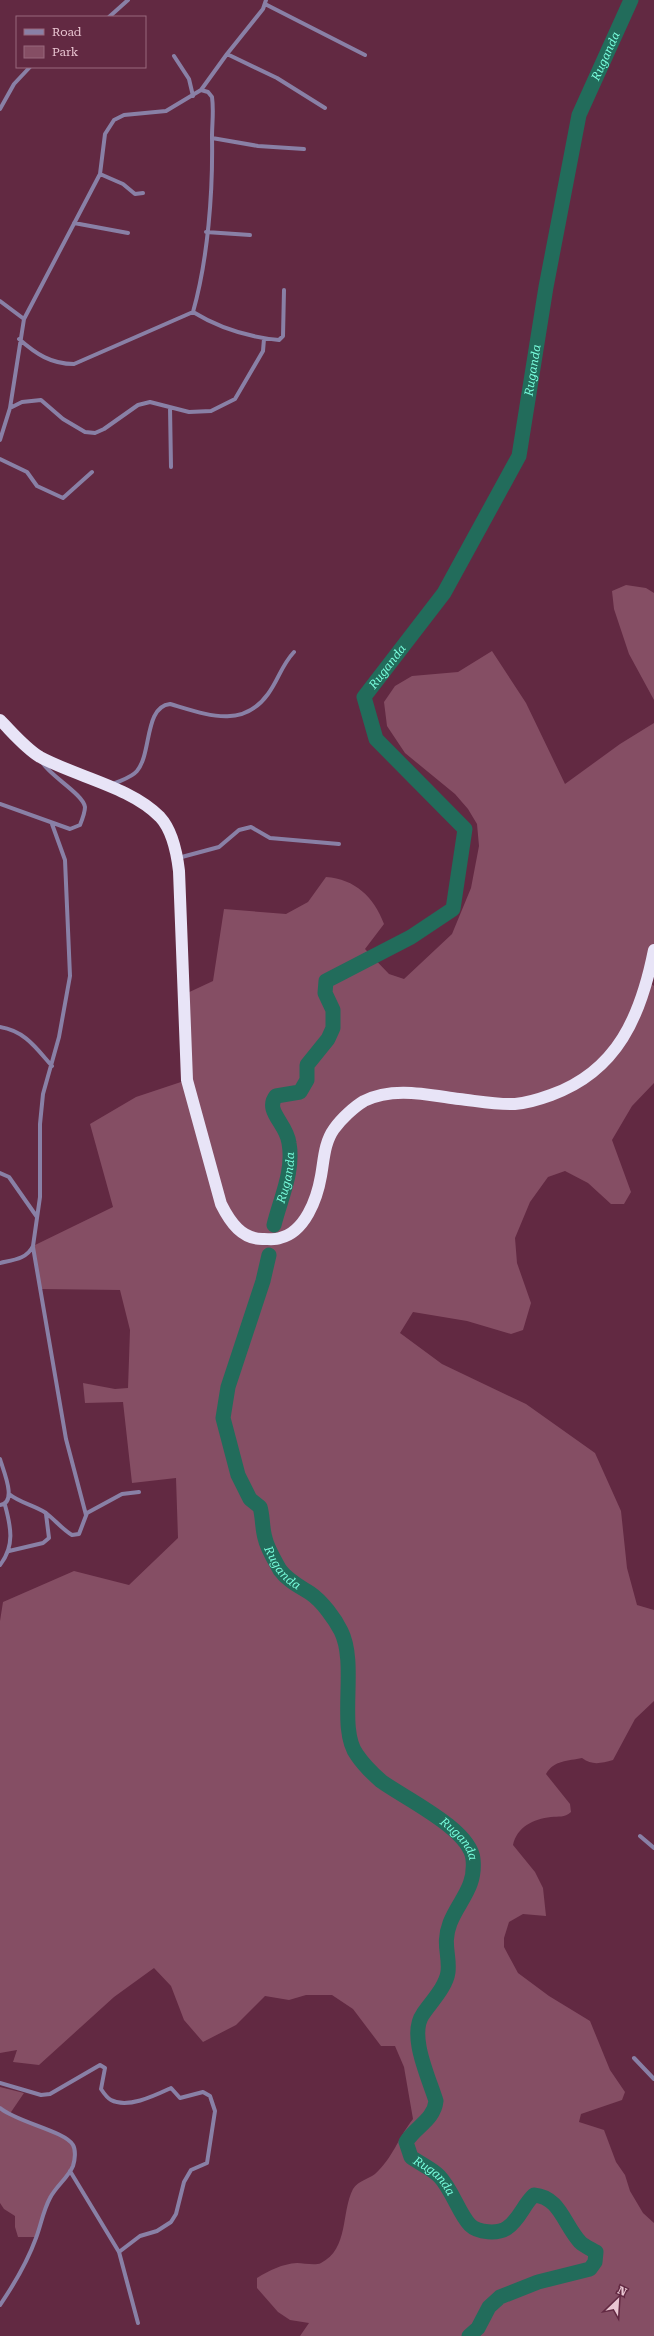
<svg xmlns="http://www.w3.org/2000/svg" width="654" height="2336" viewBox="0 0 654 2336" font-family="'Roboto Serif',serif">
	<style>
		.green { fill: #854e64 }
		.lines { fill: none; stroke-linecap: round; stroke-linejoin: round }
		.river { stroke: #226c5b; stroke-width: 15 }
		.street { stroke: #8980a6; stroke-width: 4 }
		.highway { stroke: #e8e4f7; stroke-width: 12 }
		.labels { text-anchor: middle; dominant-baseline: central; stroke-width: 3.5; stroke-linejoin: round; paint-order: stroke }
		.water-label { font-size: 12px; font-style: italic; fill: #78fddd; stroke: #622942 }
	</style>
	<rect width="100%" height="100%" fill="#622942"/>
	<!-- green -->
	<path class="green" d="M626,585L646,588L654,593V700L629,654L614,609L612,591Z
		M492,651L526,703L565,784L620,744L654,723V950L648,981L654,986V1083L632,1106L612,1140L631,1192L624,1204H611L588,1183L565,1171L548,1177L530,1202L515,1238L517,1263L531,1303L523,1330L511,1334L467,1321L413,1312L400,1333L442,1364L526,1404L595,1453L621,1511L627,1568L637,1605L654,1610V1701L635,1719L613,1760C601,1763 593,1766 582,1758C568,1761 554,1760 546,1774L570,1804L571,1812C564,1818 559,1816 551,1817C533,1819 517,1827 513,1845L535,1872L543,1888L546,1916L523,1914L509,1922L504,1938V1947L518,1973L549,1996L590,2021L610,2070L625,2092L622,2100L581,2114L579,2122L604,2130L616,2162L625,2175L630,2191L643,2213L654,2223V2336H300L309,2323L290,2320L278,2312L257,2288V2278C270,2270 282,2264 297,2263C304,2263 315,2266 321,2263C349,2249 341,2212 353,2189C359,2180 367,2180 375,2174C393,2158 398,2138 413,2119L404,2067L395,2046H381L353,2009L332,1995H306L289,2000L265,1996L236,2025L203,2042L184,2020L171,1986L154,1968L114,1997L39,2065L13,2062L17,2050L0,2053V1621L3,1602L74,1571L129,1585L178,1538L176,1478L132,1483L123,1402L85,1403L83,1383L115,1389L128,1388L130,1330L120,1290L41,1289L33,1246L113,1207L90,1124L136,1097L187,1080L183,995L213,981L224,909L286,914L308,902L326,877C355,879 374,897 384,924L365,949L389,974L404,979L452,934L471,888L479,846L477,824L468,809L455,794L405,753L387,726L384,702L395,686L412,676L458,672Z
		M0,2087L24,2093L9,2115L63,2137L73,2144L74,2165L51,2196L37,2237H18L15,2227V2216L4,2209L0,2203Z"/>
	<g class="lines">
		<!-- river -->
		<g class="river">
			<path id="s1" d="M274,1225C281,1197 294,1171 289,1143C287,1124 264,1111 276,1096L300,1092L307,1080V1065L328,1039L333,1028V1010L325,993L326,981L411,937L453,909L465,829L376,739L364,697L444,593L519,456L546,287L579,115L631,0"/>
			<path id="s2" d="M269,1255L263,1281L228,1387L223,1418L238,1475L250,1499L260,1507C263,1517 262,1528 265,1538C267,1548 275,1561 280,1570C288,1581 299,1586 310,1593C322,1601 335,1619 341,1631C358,1665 337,1728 357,1755C363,1764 373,1774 381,1781C404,1798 470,1829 473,1859C476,1888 459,1900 450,1923C442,1944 450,1955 448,1972C446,1987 431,2002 423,2014C408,2035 429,2078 436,2101C434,2120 415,2127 406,2142L411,2157C419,2163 431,2168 439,2176C452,2189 459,2214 470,2225C478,2233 498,2234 507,2228C520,2219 523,2205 534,2195C560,2197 564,2225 580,2242C584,2246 591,2249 596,2252L595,2262L590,2269L538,2282L500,2297L489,2307L478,2328L469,2336"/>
		</g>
		<!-- street -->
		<path class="street" d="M265,4L365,55
			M109,17L128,0
			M227,54L277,78L325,108
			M174,56L189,79L193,96
			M0,109L14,84L30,67
			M212,138L258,146L304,149
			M100,174L123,184L135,194L143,193
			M74,223L128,233
			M206,232L250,235
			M0,301L24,319
			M193,312C219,328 248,337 279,340L283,336L284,290
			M19,339C36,354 51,364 74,364L193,312C208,259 213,192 212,137C212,123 214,111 212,97L208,92L201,90
			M170,407L171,467
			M10,408L22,402L41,400L63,419L85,432L95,433L104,429L138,405L150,402L189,412L211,411L235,399L263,351L264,339
			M0,440L10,408L24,319L100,174L105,134L114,120L124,115L166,111L201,90L227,54L263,9L266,0
			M0,459L27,472L37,486L63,498L92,472
			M113,784C121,780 131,778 137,771C152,753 144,707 170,704C205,714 242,730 268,694C279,679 281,666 294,652
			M0,804L70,829L80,825C82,820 85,812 85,807C83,794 50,776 42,762
			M178,858L219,847L239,830L251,827L270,838L339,844
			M0,1027C25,1031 36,1048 52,1066
			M0,1173L9,1177L37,1217
			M33,1247L66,1439L86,1515
			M0,1263C13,1260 27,1259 33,1246L40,1197V1124L43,1094L59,1037L70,976L65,860L52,824
			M0,1459C3,1470 18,1503 0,1505
			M9,1494C20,1503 34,1505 46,1513C55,1520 62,1529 72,1535L79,1534L87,1513L122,1494L139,1492
			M9,1551L43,1543L49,1538L46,1514
			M0,1565C15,1546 11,1527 5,1505
			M640,1836L654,1848
			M634,2058L654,2079
			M0,2083L41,2095L50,2094L100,2065L105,2068L101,2089C103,2092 107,2098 111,2100C128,2109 156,2095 171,2088L180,2098L203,2092L210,2096L215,2111L207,2163L191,2170L184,2182L176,2214L171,2222L157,2231L140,2236L119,2252
			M0,2108C16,2122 65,2131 73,2145C76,2150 75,2160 73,2166C68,2178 56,2186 50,2198C43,2211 41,2225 36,2238C27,2263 15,2283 0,2305
			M70,2171L119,2252L138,2323"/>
		<!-- highway -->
		<path class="highway" d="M0,720C12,732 25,748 40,757C77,777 131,787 160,817C172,830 177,854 179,871L187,1080L221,1204C230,1222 242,1240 264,1239C269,1239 275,1240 280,1238C305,1232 317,1199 321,1176C324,1160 324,1143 334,1129C341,1119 354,1107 364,1101C393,1086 429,1095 459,1099C477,1101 497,1105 515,1104C528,1103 540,1099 551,1095C618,1071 641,1015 654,950"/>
	</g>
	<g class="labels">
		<!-- water labels -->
		<g class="water-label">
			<text stroke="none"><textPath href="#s1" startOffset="1379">Ruganda</textPath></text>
			<text stroke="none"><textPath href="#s1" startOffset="1055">Ruganda</textPath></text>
			<text stroke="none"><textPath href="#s1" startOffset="719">Ruganda</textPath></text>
			<text stroke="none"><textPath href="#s1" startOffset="49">Ruganda</textPath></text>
			<text stroke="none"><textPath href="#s2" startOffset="335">Ruganda</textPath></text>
			<text stroke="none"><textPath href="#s2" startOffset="683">Ruganda</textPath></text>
			<text stroke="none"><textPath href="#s2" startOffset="1065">Ruganda</textPath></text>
		</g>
	</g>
	<!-- legend -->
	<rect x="16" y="16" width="130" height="52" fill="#622942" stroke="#98687c"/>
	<rect x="24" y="29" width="20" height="6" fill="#8980a6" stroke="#98687c"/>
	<text x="52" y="36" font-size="12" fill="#e9c6d2">Road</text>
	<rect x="24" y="46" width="20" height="12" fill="#854e64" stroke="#98687c"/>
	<text x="52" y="56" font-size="12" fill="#e9c6d2">Park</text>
	<!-- north arrow -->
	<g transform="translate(618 2300) rotate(25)" stroke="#622942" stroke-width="3" paint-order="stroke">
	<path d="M0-3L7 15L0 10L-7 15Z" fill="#e9c6d2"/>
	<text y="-6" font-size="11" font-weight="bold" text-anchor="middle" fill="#e9c6d2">N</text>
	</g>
</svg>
